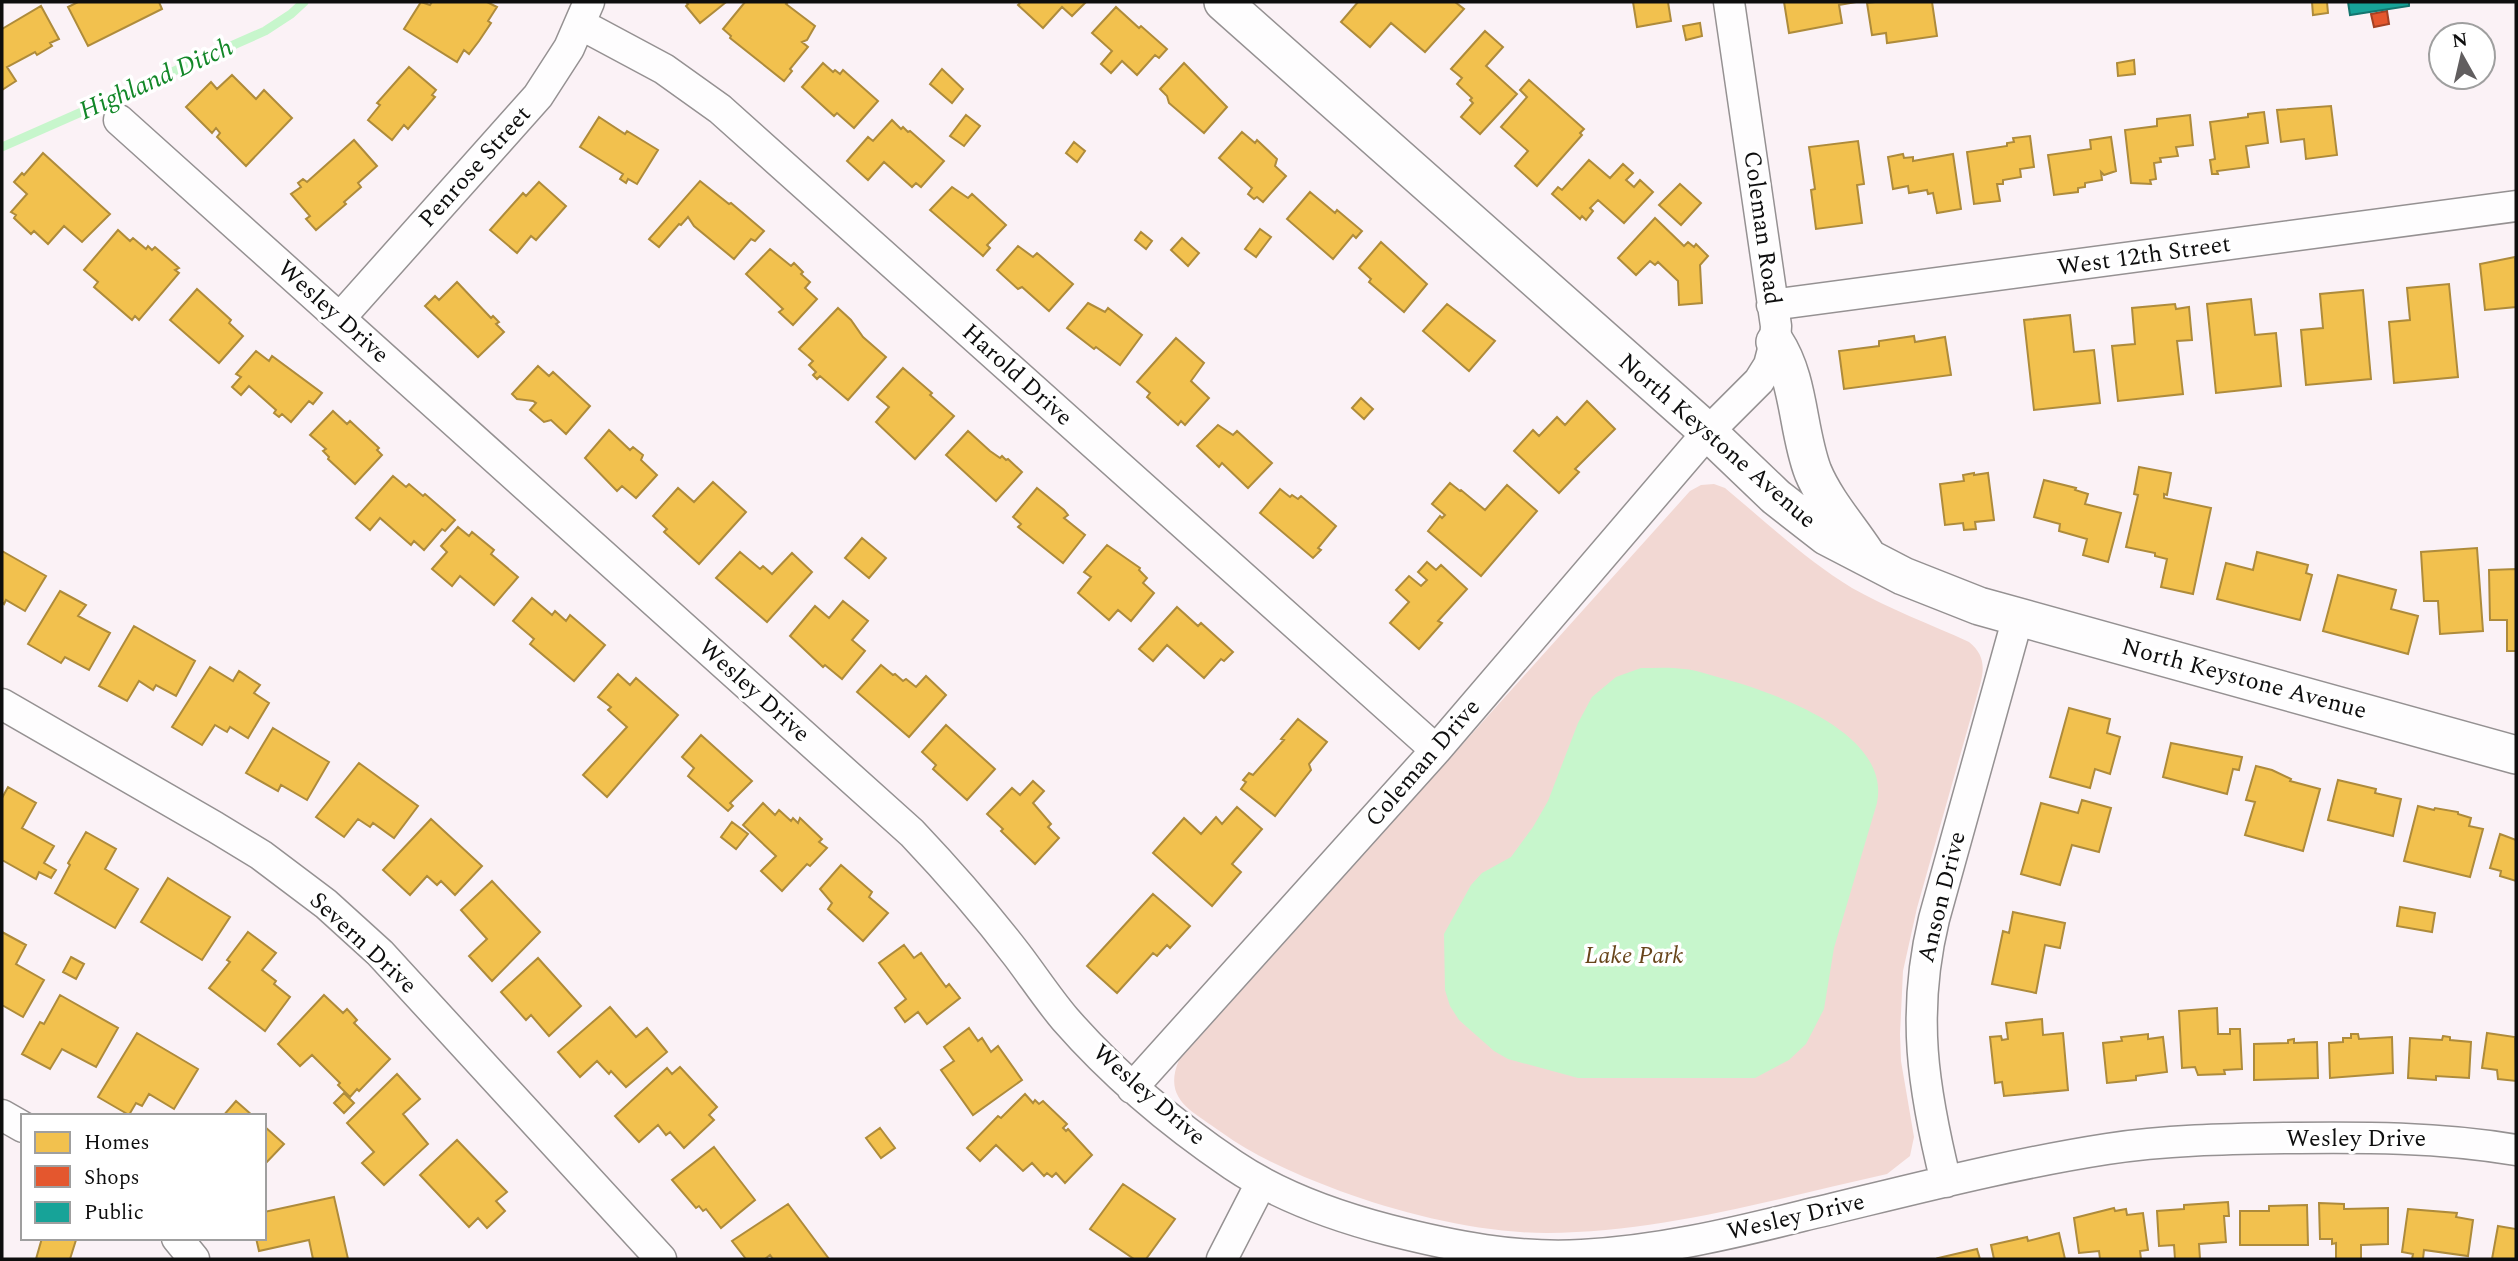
<svg xmlns="http://www.w3.org/2000/svg" width="2518" height="1261" viewBox="0 0 2518 1261" font-family="Spectral,serif">
	<style>
		.green { fill: #f2d8d3 }
		.water { fill: #c7f6cc }
		.homes { fill: #f2c14e; stroke: #ae8b3b; stroke-width: 2 }
		.shops { fill: #e4572e; stroke: #a44124; stroke-width: 2 }
		.public { fill: #17a398; stroke: #14766f; stroke-width: 2 }
		.lines { fill: none; stroke-linecap: round; stroke-linejoin: round }
		.stream { stroke: #c7f6cc; stroke-width: 9 }
		.minor-casing { stroke: #959192; stroke-width: 33 }
		.tertiary-casing { stroke: #959192; stroke-width: 40 }
		.minor { stroke: #fefdfe; stroke-width: 30 }
		.tertiary { stroke: #fefdfe; stroke-width: 37 }
		.labels { text-anchor: middle; dominant-baseline: central; stroke-width: 7; stroke-linejoin: round; paint-order: stroke }
		.street-label { font-size: 24px; fill: #0e0e0e; stroke: #fff }
		.park-label { font-size: 24px; font-style: italic; fill: #68451b; stroke: #fff }
		.water-label { font-size: 26px; font-style: italic; fill: #128728; stroke: #fff }
	</style>
	<rect width="100%" height="100%" fill="#fbf2f6"/>
	<!-- green -->
	<path class="green" d="M1714,484L1725,488C1766,522 1806,560 1852,588C1889,609 1930,624 1969,642C1984,654 1985,667 1980,685L1917,908L1903,971L1900,1034L1901,1061L1914,1137L1910,1156L1887,1174C1775,1199 1662,1232 1547,1233C1480,1233 1403,1214 1340,1191C1298,1175 1257,1158 1221,1132C1193,1111 1162,1100 1179,1060L1690,491L1701,485Z"/>
	<!-- water -->
	<path class="water" d="M1641,668C1655,668 1670,667 1684,669C1697,670 1712,676 1725,679C1777,694 1891,733 1877,803L1834,948L1824,1009L1806,1044L1789,1060L1755,1078H1578L1508,1059L1494,1051L1459,1020L1450,1006L1445,990L1444,934L1471,885L1482,873L1511,857L1533,827L1548,801L1578,723L1592,697L1616,677Z"/>
	<!-- homes -->
	<path class="homes" d="M78,2H159L162,9L88,46L68,7Z
		M421,2L430,5L432,2H487L497,7L488,21L491,23L479,41L469,54L464,50L457,62L404,29Z
		M686,2H723L725,3L700,23L686,6L688,4Z
		M745,2H788L786,4L815,26L807,40L802,42L808,47L790,69L792,71L784,81L730,38L731,36L723,29Z
		M1021,2H1086L1072,16L1062,7L1043,28L1018,5Z
		M1358,2H1455L1464,9L1425,52L1391,23L1370,47L1341,22Z
		M1633,2H1668L1671,21L1637,27Z
		M1784,2H1856L1839,5L1842,23L1789,33Z
		M1875,2H1932L1937,36L1887,43L1886,33L1872,35L1867,3Z
		M2312,2H2327L2328,13L2313,15Z
		M41,6L59,39L50,43L52,46L37,55L35,52L7,67L16,81L2,90V29Z
		M1116,7L1139,28L1141,26L1167,49L1159,58L1155,55L1137,75L1122,61L1111,73L1101,64L1112,51L1092,33Z
		M1700,23L1702,36L1686,40L1683,26Z
		M1485,31L1503,47L1486,66L1517,94L1480,134L1461,117L1473,103L1470,100L1472,98L1457,84L1462,78L1451,69Z
		M2134,60L2135,74L2118,76L2117,63Z
		M823,63L833,72L835,70L840,74L843,70L878,101L854,128L837,113L834,116L802,87Z
		M1184,63L1227,107L1204,133L1169,103L1167,96L1160,89Z
		M409,67L436,90L432,95L435,97L408,129L404,125L392,140L368,120L380,105L377,103Z
		M942,69L963,89L952,103L930,84Z
		M232,75L256,99L264,90L292,118L246,166L217,137L220,133L216,128L212,133L186,107L211,82L217,89Z
		M1529,80L1584,129L1580,133L1582,135L1537,186L1515,166L1528,151L1501,127L1527,97L1520,90Z
		M2331,106L2337,155L2306,159L2304,139L2281,142L2277,110Z
		M2264,112L2268,143L2246,146L2249,167L2217,171L2218,174H2212L2210,160L2215,159L2210,122L2248,117V114Z
		M966,115L980,126L964,146L950,136Z
		M2190,115L2193,145L2176,147L2178,156L2160,158L2161,162L2154,163L2156,179L2150,180L2151,184L2131,183L2125,130L2157,126V119Z
		M599,117L625,134L627,131L658,150L637,184L628,179L626,183L620,179L623,174L580,147Z
		M892,120L901,129L903,127L908,132L910,131L944,161L921,187L916,183L912,187L884,162L868,180L847,161L868,137L873,141Z
		M1242,132L1255,143L1257,140L1277,159L1275,166L1286,176L1263,202L1257,197L1254,199L1248,194L1252,188L1219,158Z
		M2030,136L2034,167L2020,169L2021,177L2003,180V184H1997L2000,201L1974,204L1967,152L2007,146V143L2014,142L2013,138Z
		M2111,137L2116,171L2104,175L2101,172L2102,180L2085,183V187L2078,188V192L2054,195L2048,155L2091,149L2090,140Z
		M354,140L377,166L358,183L361,187L344,202L346,204L316,230L306,219L310,216L291,194L301,187L298,183L303,179L307,182Z
		M1858,141L1864,184L1857,185L1862,223L1816,229L1811,190L1815,189L1809,147Z
		M1074,142L1085,151L1077,162L1066,153Z
		M43,153L110,214L82,242L64,226L48,244L34,231L31,234L14,218L16,215L11,212L27,194L14,182L22,173L24,175Z
		M1903,154L1904,158L1913,157V161L1953,154L1961,209L1937,213L1933,193L1928,194L1927,190L1909,193L1908,186L1893,189L1888,157Z
		M1589,160L1610,178L1623,164L1633,173L1626,180L1634,187L1640,180L1653,192L1624,223L1598,200L1590,208L1593,211L1586,220L1582,216L1580,219L1552,194L1558,187L1562,190Z
		M700,181L729,204L731,203L764,231L755,241L751,239L734,259L694,226L688,217L681,225L679,224L659,247L649,239Z
		M539,182L566,206L536,240L531,236L517,253L490,230L523,193L526,196Z
		M1680,184L1701,203L1681,225L1659,205Z
		M952,187L968,198L972,194L1006,225L987,245L990,248L983,256L930,210Z
		M1310,192L1335,213L1337,210L1362,231L1356,238L1353,235L1333,259L1287,219Z
		M1655,218L1684,246L1688,242L1694,247L1696,244L1708,256L1700,265L1702,303L1679,305L1678,281L1658,262L1655,265L1650,261L1636,275L1618,258Z
		M1260,229L1271,237L1256,257L1245,249Z
		M118,230L130,241L133,238L146,249L148,246L152,250L155,247L179,268L175,270L179,273L139,320L135,316L132,320L94,287L98,282L84,270Z
		M1141,232L1152,241L1146,249L1135,240Z
		M1182,238L1199,253L1188,266L1171,250Z
		M1381,242L1427,284L1404,312L1369,282L1371,279L1359,268Z
		M1018,246L1033,257L1037,253L1073,284L1049,311L1022,287L1018,289L997,270Z
		M770,249L791,266L794,263L803,272L801,274L810,282L805,288L817,299L793,325L779,312L783,309L746,274Z
		M2515,257L2516,307L2485,310L2480,264Z
		M457,282L491,318L493,316L499,322L496,324L504,332L478,357L425,306L435,296L439,300Z
		M2449,284L2458,377L2394,383L2389,322L2410,320L2407,288Z
		M197,289L231,320L229,323L243,336L219,363L170,320Z
		M2363,290L2371,379L2306,385L2301,330L2323,328L2320,294Z
		M2251,299L2255,335L2276,333L2281,386L2216,393L2207,304Z
		M1088,303L1105,312L1108,308L1142,335L1120,365L1096,347L1094,349L1067,328Z
		M1447,304L1495,341L1469,371L1423,331Z
		M2175,304L2176,309L2189,307L2192,340L2177,341L2183,394L2118,401L2112,346L2135,344L2132,308Z
		M838,308L851,320L863,337L886,357L848,400L820,376L817,379L813,375L816,372L809,365L813,361L799,349Z
		M2070,315L2074,352L2094,350L2100,403L2034,410L2024,320Z
		M1914,336L1915,342L1945,337L1951,375L1844,389L1839,351L1879,346V341Z
		M1176,338L1204,363L1191,381L1209,398L1185,425L1181,421L1178,425L1147,397L1150,393L1137,382Z
		M256,351L269,361L272,356L322,393L313,404L309,401L291,422L282,414L279,417L274,413L276,410L249,386L241,395L232,387L241,377L236,374Z
		M538,366L549,376L553,372L590,406L566,434L551,420L544,422L530,410L536,403L533,401L517,399L512,394Z
		M903,368L932,393L930,395L954,416L915,459L876,422L889,407L877,397Z
		M1361,398L1373,409L1364,419L1352,408Z
		M1587,401L1615,429L1575,469L1579,472L1559,493L1514,451L1533,430L1539,436L1557,417L1565,425Z
		M333,411L347,424L350,421L379,448L377,450L382,455L355,484L328,459L329,457L323,451L326,449L310,435Z
		M1218,425L1233,435L1237,431L1272,463L1248,488L1222,463L1219,467L1197,446Z
		M609,430L630,450L633,447L643,455L641,460L657,475L636,498L622,486L617,491L585,458Z
		M968,431L990,451L1000,458L1002,456L1006,460L1008,459L1022,472L996,501L946,455Z
		M2139,467L2171,473L2167,495L2164,494V498L2211,508L2193,594L2161,587L2167,559L2155,556V553L2126,547L2138,495L2134,494Z
		M1974,473V475L1988,473L1994,520L1975,522L1976,529L1964,530L1963,523L1945,525L1940,484L1964,481L1963,475Z
		M393,476L406,487L409,484L423,496L425,494L455,520L445,531L442,529L424,550L414,541L411,545L380,518L370,530L356,518Z
		M2044,480L2076,488L2075,490L2088,494L2085,504L2121,513L2108,562L2083,555L2087,539L2059,531L2060,524L2034,517Z
		M713,482L746,512L699,564L664,532L667,529L653,516L678,488L694,502Z
		M1450,483L1460,491L1461,490L1485,510L1507,485L1537,511L1481,576L1428,531L1440,516L1442,518L1445,515L1432,504Z
		M1037,488L1064,510L1068,515L1064,518L1085,535L1063,563L1018,527L1021,524L1013,517Z
		M1280,489L1290,497L1292,495L1298,499L1301,496L1336,526L1318,548L1321,550L1313,558L1260,513Z
		M458,527L469,536L472,532L494,550L491,554L518,577L494,605L460,576L452,586L432,569L447,552L441,546Z
		M862,538L886,558L869,578L845,558Z
		M1107,545L1140,568L1139,570L1147,578L1143,583L1154,593L1131,621L1118,610L1109,620L1078,593L1091,577L1084,572Z
		M2477,548L2483,631L2440,634L2438,601H2424L2421,552Z
		M2,551L46,576L25,611L6,600L4,604L2,602Z
		M740,552L760,569L763,566L772,574L792,553L812,572L767,622L716,578Z
		M2257,552L2308,565L2306,573L2312,575L2300,620L2217,599L2226,563L2253,570Z
		M1427,562L1436,570L1441,565L1467,589L1438,621L1442,623L1419,649L1390,623L1409,602L1396,590L1409,576L1421,586L1427,580L1418,572Z
		M2516,569V651H2507V620H2490L2489,570Z
		M2338,575L2396,590L2391,609L2418,616L2408,654L2323,631Z
		M60,591L86,605L78,616L110,633L89,670L65,657L61,663L28,644Z
		M532,598L552,615L555,611L566,621L570,615L605,645L574,681L530,644L534,639L513,621Z
		M843,601L868,621L852,640L865,651L842,679L825,665L823,667L790,636L815,606L829,618Z
		M1177,607L1198,626L1201,623L1233,652L1224,661L1221,659L1204,678L1167,645L1153,661L1139,649Z
		M134,626L195,661L176,696L156,685L153,690L139,681L127,701L99,686Z
		M881,665L893,675L895,674L903,681L906,679L916,687L926,676L946,695L909,737L857,692Z
		M210,667L233,681L239,671L260,685L254,693L269,703L248,738L230,727L227,732L215,725L202,745L172,727Z
		M618,674L630,685L636,678L678,715L607,797L583,775L627,727L608,710L611,707L598,697Z
		M2069,708L2110,719L2107,733L2120,737L2110,774L2095,769L2090,788L2050,777Z
		M1298,719L1327,742L1309,764L1311,770L1275,816L1241,789L1246,782L1243,780L1249,773L1253,775L1284,740L1281,739Z
		M946,725L995,769L967,800L933,769L936,765L922,752Z
		M273,728L329,762L307,800L281,785L278,791L246,773Z
		M701,735L752,781L730,803L733,806L728,811L688,776L694,768L682,757Z
		M2171,743L2242,757L2239,770L2233,769L2227,794L2163,777Z
		M359,763L418,806L394,838L373,823L370,827L358,819L344,837L316,817Z
		M2256,766L2272,770L2291,779L2290,781L2320,789L2303,851L2245,835L2255,802L2246,800Z
		M2338,780L2376,789L2375,793L2401,799L2393,836L2328,820Z
		M1033,781L1044,791L1033,803L1051,824L1048,827L1059,838L1035,864L1001,831L1003,829L987,814L1012,788L1020,795Z
		M8,787L36,803L22,828L54,846L44,863L56,870L51,878L39,872L36,879L2,860V798Z
		M2082,800L2111,808L2099,852L2072,845L2060,885L2021,874L2041,803L2078,813Z
		M763,803L775,815L779,810L791,821L793,818L798,823L800,818L822,839L819,842L827,848L810,866L807,864L782,891L761,871L776,856L743,825Z
		M2418,806L2434,810L2435,808L2458,812V814L2471,818L2469,826L2483,829L2470,877L2404,861Z
		M1237,807L1262,829L1232,864L1241,872L1212,906L1153,853L1184,818L1201,834L1216,817L1222,824Z
		M431,819L482,866L455,895L441,881L437,885L427,876L410,895L383,870Z
		M732,822L748,834L736,849L721,837Z
		M86,832L116,849L105,869L138,889L115,928L55,893L70,865L68,863Z
		M2500,834L2516,840V881L2500,876L2501,871L2490,868Z
		M841,865L872,892L869,897L888,913L863,941L828,909L832,903L820,889Z
		M168,878L230,917L202,960L141,922Z
		M492,881L540,932L492,981L469,956L487,939L461,910Z
		M1153,894L1190,926L1170,948L1167,945L1157,956L1153,953L1117,993L1087,966Z
		M2400,907L2435,913L2432,932L2397,926Z
		M2013,912L2065,923L2060,948L2045,945L2036,993L1992,984L2003,931L2009,933Z
		M2,932L26,945L16,964L44,980L23,1017L2,1005Z
		M248,932L276,953L262,970L276,981L274,984L290,997L265,1031L209,988L230,962L227,960Z
		M904,945L914,958L921,953L946,987L949,984L960,998L927,1024L918,1012L905,1022L895,1008L906,999L879,963Z
		M71,957L84,964L76,979L63,972Z
		M538,958L581,1006L549,1036L531,1015L526,1020L501,992Z
		M60,995L118,1028L96,1067L62,1049L50,1069L22,1054L40,1022L44,1024Z
		M324,995L343,1013L347,1009L357,1020L354,1023L390,1059L359,1091L357,1089L350,1097L338,1085L340,1083L312,1055L300,1066L278,1044Z
		M610,1007L636,1037L647,1028L667,1052L626,1087L611,1071L609,1074L597,1061L580,1077L558,1052Z
		M2217,1008L2218,1034H2230V1029H2240L2242,1069L2224,1070L2225,1074L2198,1075L2195,1067L2182,1068L2179,1011Z
		M2042,1019L2043,1035L2063,1033L2068,1090L2004,1096L2002,1082L1995,1083L1990,1037L2001,1036L2002,1040L2008,1039L2006,1023Z
		M969,1028L978,1041L982,1038L991,1052L998,1046L1022,1080L973,1115L941,1070L954,1061L944,1047Z
		M137,1033L198,1069L174,1109L149,1094L142,1106L136,1103L129,1115L98,1097Z
		M2487,1033L2515,1037L2516,1081L2498,1079L2497,1070L2482,1068Z
		M2148,1034V1039L2163,1037L2167,1072L2136,1076V1080L2107,1083L2103,1043L2122,1041L2121,1037Z
		M2351,1034H2358L2359,1039L2392,1037L2393,1073L2330,1078L2329,1043L2343,1042V1038H2351Z
		M2443,1036L2450,1037V1040L2471,1042L2469,1078L2436,1076V1080L2408,1078L2410,1038L2442,1040Z
		M2294,1039V1043L2317,1042L2318,1078L2254,1080V1044L2288,1043V1040Z
		M680,1067L717,1107L709,1115L714,1120L684,1148L670,1132L666,1135L658,1125L639,1142L615,1116L667,1068L672,1074Z
		M397,1074L420,1099L403,1114L428,1144L384,1185L362,1163L374,1152L347,1123Z
		M344,1093L354,1103L344,1113L334,1103Z
		M1025,1094L1033,1103L1035,1100L1039,1104L1043,1101L1067,1124L1063,1128L1066,1131L1068,1129L1092,1155L1065,1183L1056,1173L1052,1177L1047,1173L1044,1176L1032,1163L1023,1171L996,1145L980,1161L967,1148L998,1116L1001,1118Z
		M236,1101L253,1116H223Z
		M264,1126L284,1144L264,1165Z
		M880,1128L895,1148L881,1158L866,1138Z
		M457,1140L507,1192L496,1201L505,1211L487,1228L478,1218L469,1227L420,1175Z
		M714,1147L755,1200L721,1228L706,1209L703,1211L699,1206L696,1208L672,1180Z
		M1123,1184L1175,1219L1146,1259H1134L1090,1229Z
		M334,1197L348,1259H313L309,1240L259,1251L256,1238H264V1212Z
		M2228,1202L2229,1216H2224L2226,1242L2199,1244L2200,1259H2175L2174,1245L2159,1246L2157,1211L2184,1209V1205Z
		M2319,1203L2344,1204V1209L2388,1208V1244L2361,1245V1259H2336V1243L2332,1244V1239H2320Z
		M788,1204L829,1259H773L770,1255L765,1259H746L732,1241Z
		M2307,1205L2308,1245H2240V1211H2269V1206Z
		M2114,1208L2115,1211L2126,1209L2127,1215L2143,1213L2148,1250L2140,1251L2141,1259H2100L2099,1251L2079,1253L2074,1218Z
		M2408,1209L2457,1213L2456,1217L2473,1220L2468,1256L2424,1250L2423,1259H2412L2413,1254L2402,1252Z
		M2498,1226L2516,1229V1259H2492Z
		M2059,1233L2065,1259H1994L1991,1245L2027,1237L2028,1241Z
		M42,1238L76,1240L70,1259H36Z
		M1977,1249L1980,1259H1939L1938,1258Z"/>
	<!-- shops -->
	<path class="shops" d="M2387,11L2389,24L2374,27L2371,14Z"/>
	<!-- public -->
	<path class="public" d="M2348,2H2409V6L2350,15Z"/>
	<g class="lines">
		<!-- stream -->
		<path class="stream" d="M2,147L265,31L291,14L304,2"/>
		<defs>
			<path id="minor" d="M580,24L664,69L720,109L1436,750
				M119,120L912,833C949,872 984,912 1017,955C1033,976 1048,999 1065,1019C1114,1075 1171,1123 1233,1165C1279,1196 1335,1216 1389,1230C1452,1246 1517,1259 1582,1255C1657,1251 1730,1234 1802,1216C1903,1192 2004,1165 2107,1149C2165,1140 2226,1139 2285,1138C2363,1137 2439,1137 2516,1150
				M1772,305L2516,206
				M340,318L538,96L569,48L589,2
				M2,704L215,827L261,855L326,904L380,953L661,1259
				M1132,1088L1436,750L1708,432L1759,381L1769,365L1775,342L1776,326L1729,2
				M2,1115L23,1127
				M1946,1182C1923,1089 1911,1014 1934,919L2018,617
				M177,1238L194,1259
				M1222,1259L1261,1183"/>
			<path id="tertiary" d="M1223,2L1708,432L1776,497L1826,536L1903,576L1979,606L2516,755
				M1775,342C1800,380 1797,430 1813,472C1825,501 1849,528 1866,554"/>
		</defs>
		<!-- minor casing -->
		<use href="#minor" class="minor-casing"/>
		<!-- tertiary casing -->
		<use href="#tertiary" class="tertiary-casing"/>
		<!-- minor -->
		<use href="#minor" class="minor"/>
		<!-- tertiary -->
		<use href="#tertiary" class="tertiary"/>
	</g>
	<g class="labels">
		<!-- street labels -->
		<g class="street-label">
			<text transform="translate(475 167) rotate(-48)">Penrose Street</text>
			<text transform="translate(1762 228) rotate(82)">Coleman Road</text>
			<text transform="translate(2144 256) rotate(-8)">West 12th Street</text>
			<text transform="translate(333 312) rotate(42)">Wesley Drive</text>
			<text transform="translate(1017 375) rotate(42)">Harold Drive</text>
			<text transform="translate(1717 441) rotate(41)">North Keystone Avenue</text>
			<text transform="translate(2244 679) rotate(15)">North Keystone Avenue</text>
			<text transform="translate(754 691) rotate(42)">Wesley Drive</text>
			<text transform="translate(1423 763) rotate(-49)">Coleman Drive</text>
			<text transform="translate(1942 897) rotate(-76)">Anson Drive</text>
			<text transform="translate(363 943) rotate(43)">Severn Drive</text>
			<text transform="translate(1149 1095) rotate(41)">Wesley Drive</text>
			<text x="2356" y="1139">Wesley Drive</text>
			<text transform="translate(1796 1217) rotate(-13)">Wesley Drive</text>
		</g>
		<!-- park labels -->
		<g class="park-label">
			<text x="1634" y="956">Lake Park</text>
		</g>
		<!-- water labels -->
		<g class="water-label">
			<text transform="translate(156 79) rotate(-24)">Highland Ditch</text>
		</g>
	</g>
	<!-- border -->
	<rect width="2518" height="1261" fill="none" stroke="#0e0e0e" stroke-width="7"/>
	<!-- legend -->
	<rect x="21" y="1114" width="245" height="126" fill="#ffffff" stroke="#9f9f9f" stroke-width="2"/>
	<rect x="35" y="1132" width="35" height="21" fill="#f2c14e" stroke="#9f9f9f" stroke-width="2"/>
	<text x="84" y="1149" font-size="21" fill="#0e0e0e">Homes</text>
	<rect x="35" y="1166" width="35" height="21" fill="#e4572e" stroke="#9f9f9f" stroke-width="2"/>
	<text x="84" y="1184" font-size="21" fill="#0e0e0e">Shops</text>
	<rect x="35" y="1202" width="35" height="21" fill="#17a398" stroke="#9f9f9f" stroke-width="2"/>
	<text x="84" y="1219" font-size="21" fill="#0e0e0e">Public</text>
	<!-- north arrow -->
	<g transform="translate(2462 56) rotate(352)"><circle r="33" fill="#ffffff" stroke="#9f9f9f" stroke-width="2"/>
	<path d="M0-5L12 26L0 18L-12 26Z" fill="#615e5f"/>
	<text y="-10" font-size="19" font-weight="bold" text-anchor="middle" fill="#0e0e0e">N</text>
	</g>
</svg>
